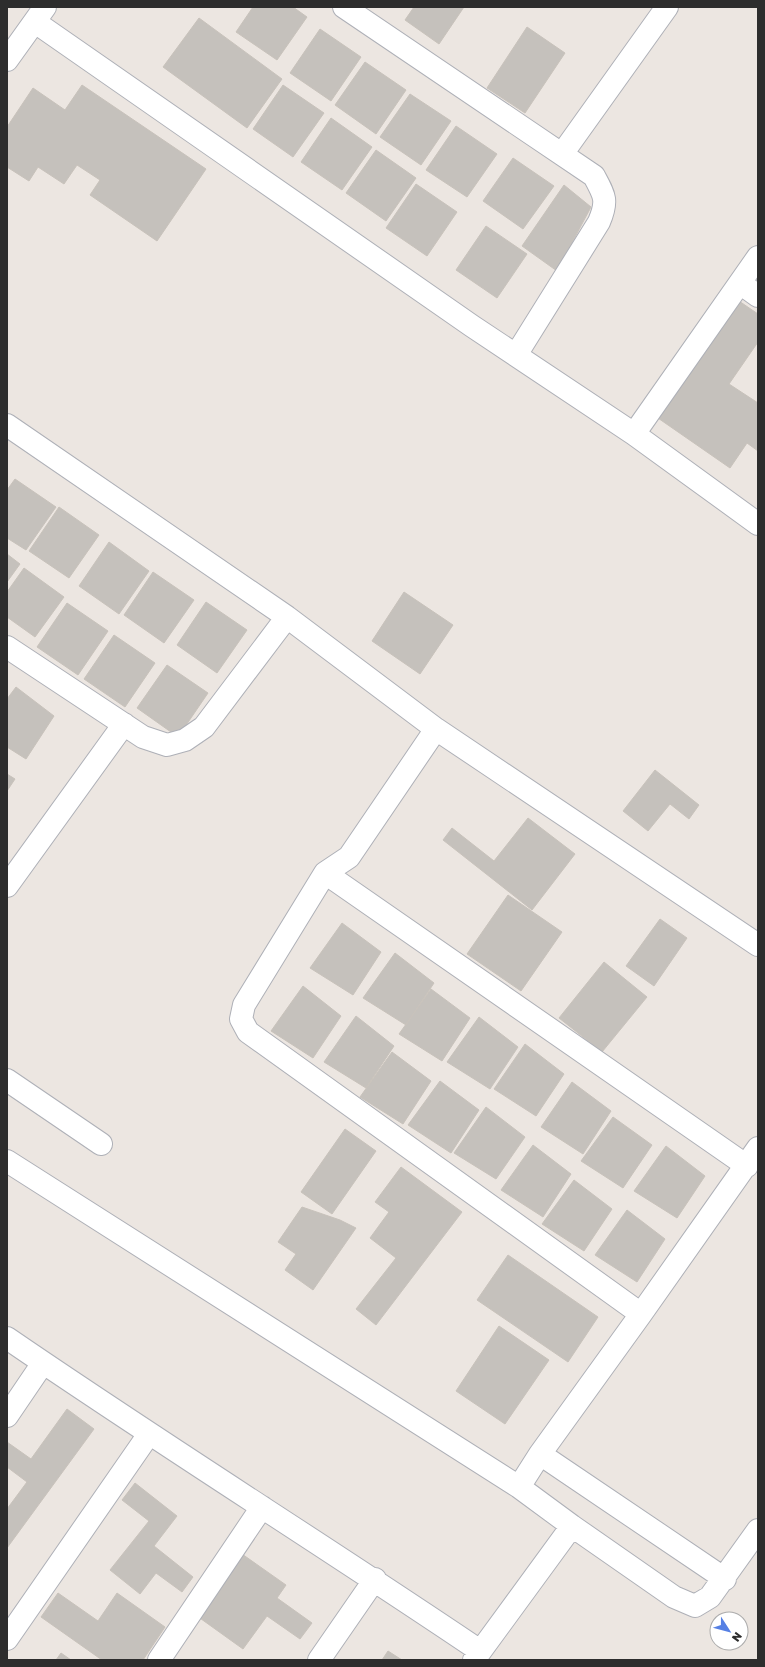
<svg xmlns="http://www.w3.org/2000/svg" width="765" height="1667" viewBox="0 0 765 1667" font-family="'Golos Text',sans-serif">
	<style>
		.building { fill: #c5c1bc; stroke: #c8c2bb }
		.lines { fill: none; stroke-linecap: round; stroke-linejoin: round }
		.street-casing { stroke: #aeb0b7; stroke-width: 24 }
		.street { stroke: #fff; stroke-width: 22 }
	</style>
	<rect width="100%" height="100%" fill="#ece6e1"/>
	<!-- building -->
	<path class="building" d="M253,7H293L307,17L277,60L236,32Z
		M414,7H464L439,44L405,20Z
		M199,18L282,79L247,128L163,67Z
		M527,27L565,53L525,113L487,88Z
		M320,29L361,57L331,101L290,73Z
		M365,62L406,90L376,134L335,105Z
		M82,85L206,169L157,241L90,195L100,180L77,165L64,184L38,167L29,181L7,167V127L33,88L65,110Z
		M283,85L324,113L293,157L253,129Z
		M410,94L451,121L421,165L380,137Z
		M331,118L372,147L342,190L301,162Z
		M456,126L497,154L467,197L426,170Z
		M376,150L416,178L386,221L346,193Z
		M513,158L554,186L523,229L483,201Z
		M416,184L457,212L427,256L386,228Z
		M564,185L591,207L557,271L522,246Z
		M486,226L527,254L497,298L456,270Z
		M736,299L758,314V342L729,384L758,403V451L747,443L730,468L655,416Z
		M15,479L56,507L26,550L7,538V490Z
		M59,507L99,535L69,578L29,551Z
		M109,542L149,571L119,614L79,586Z
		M7,554L20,564L7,582Z
		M24,568L64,597L35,637L7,617V592Z
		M153,572L194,600L164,643L124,615Z
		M404,592L453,625L420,674L372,641Z
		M206,602L247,630L217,673L177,645Z
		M67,603L108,631L78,675L37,647Z
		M114,635L155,663L125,707L84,679Z
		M167,665L208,693L178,737L137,708Z
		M16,687L54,716L26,759L7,747V699Z
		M655,770L699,805L689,819L670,804L648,831L623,811Z
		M7,774L15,779L7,791Z
		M528,818L575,854L532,910L443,840L452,828L494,861Z
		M508,895L562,932L521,991L467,954Z
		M660,919L687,938L654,986L626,966Z
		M342,923L381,952L353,995L310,968Z
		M395,953L434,983L406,1025L363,998Z
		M604,962L647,997L602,1052L559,1018Z
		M303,986L341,1016L313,1058L271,1031Z
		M431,989L470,1018L442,1061L399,1034Z
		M356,1016L394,1046L366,1088L324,1062Z
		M479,1017L518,1047L490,1089L447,1062Z
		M525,1044L564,1074L536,1116L494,1089Z
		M392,1052L431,1081L403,1124L360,1097Z
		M440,1081L479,1110L451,1153L408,1125Z
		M572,1082L611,1111L583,1154L541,1127Z
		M486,1107L525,1137L496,1179L454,1153Z
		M613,1117L652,1145L623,1188L581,1161Z
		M345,1129L376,1151L332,1214L301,1192Z
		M533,1145L571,1174L543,1217L501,1190Z
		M666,1146L705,1176L677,1218L634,1191Z
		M401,1167L462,1212L376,1325L356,1309L396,1258L370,1238L389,1212L375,1202Z
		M574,1180L612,1209L584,1251L542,1224Z
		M302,1207L340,1220L356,1228L313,1290L285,1270L296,1254L278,1242Z
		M627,1210L665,1239L637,1282L595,1255Z
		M508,1255L598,1317L568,1362L477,1300Z
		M499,1326L549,1360L505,1424L456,1391Z
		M67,1409L94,1429L7,1548V1509L27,1482L7,1467V1442L31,1459Z
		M135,1483L177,1516L154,1546L193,1577L182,1592L156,1573L140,1594L110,1570L149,1521L122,1500Z
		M242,1554L286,1585L277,1598L312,1623L300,1639L267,1616L243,1649L197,1616Z
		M58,1593L98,1621L117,1593L165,1627L143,1660H102L41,1617Z
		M388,1651L402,1660H382Z
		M61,1653L71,1660H56Z"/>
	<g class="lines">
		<defs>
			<path id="street" d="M344,7L594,176C605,196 608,201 599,222L516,355
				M35,22L472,326L634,434L758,524
				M7,60L45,7
				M562,154L667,7
				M740,283L758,296
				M7,425L287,617L436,729L758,945
				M634,434L758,257
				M7,647L143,737L167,745L185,740L204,727L287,617
				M436,729L349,857L325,873L244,1005L241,1019L248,1032L641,1314
				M325,873L747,1166
				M7,886L124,724
				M7,1080L101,1144
				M7,1161L519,1487L572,1526L674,1597L695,1606L710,1597L758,1530
				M7,1338C163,1445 323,1545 480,1651
				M7,1416L43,1363
				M540,1454L725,1579
				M519,1487L540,1454L641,1314L758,1148
				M7,1639L149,1434
				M159,1660L262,1507
				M319,1660L375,1579
				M474,1660L572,1526"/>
		</defs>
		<!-- street casing -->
		<use href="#street" class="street-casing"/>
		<!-- street -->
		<use href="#street" class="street"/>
	</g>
	<!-- border -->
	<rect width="765" height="1667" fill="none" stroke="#2d2d2d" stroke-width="16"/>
	<!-- north arrow -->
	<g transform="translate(729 1631) rotate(126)"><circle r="19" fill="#ffffff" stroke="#ababab"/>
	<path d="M0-3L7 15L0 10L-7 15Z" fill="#5680e4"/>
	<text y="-6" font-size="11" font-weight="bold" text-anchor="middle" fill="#2d2d2d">N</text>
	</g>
</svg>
